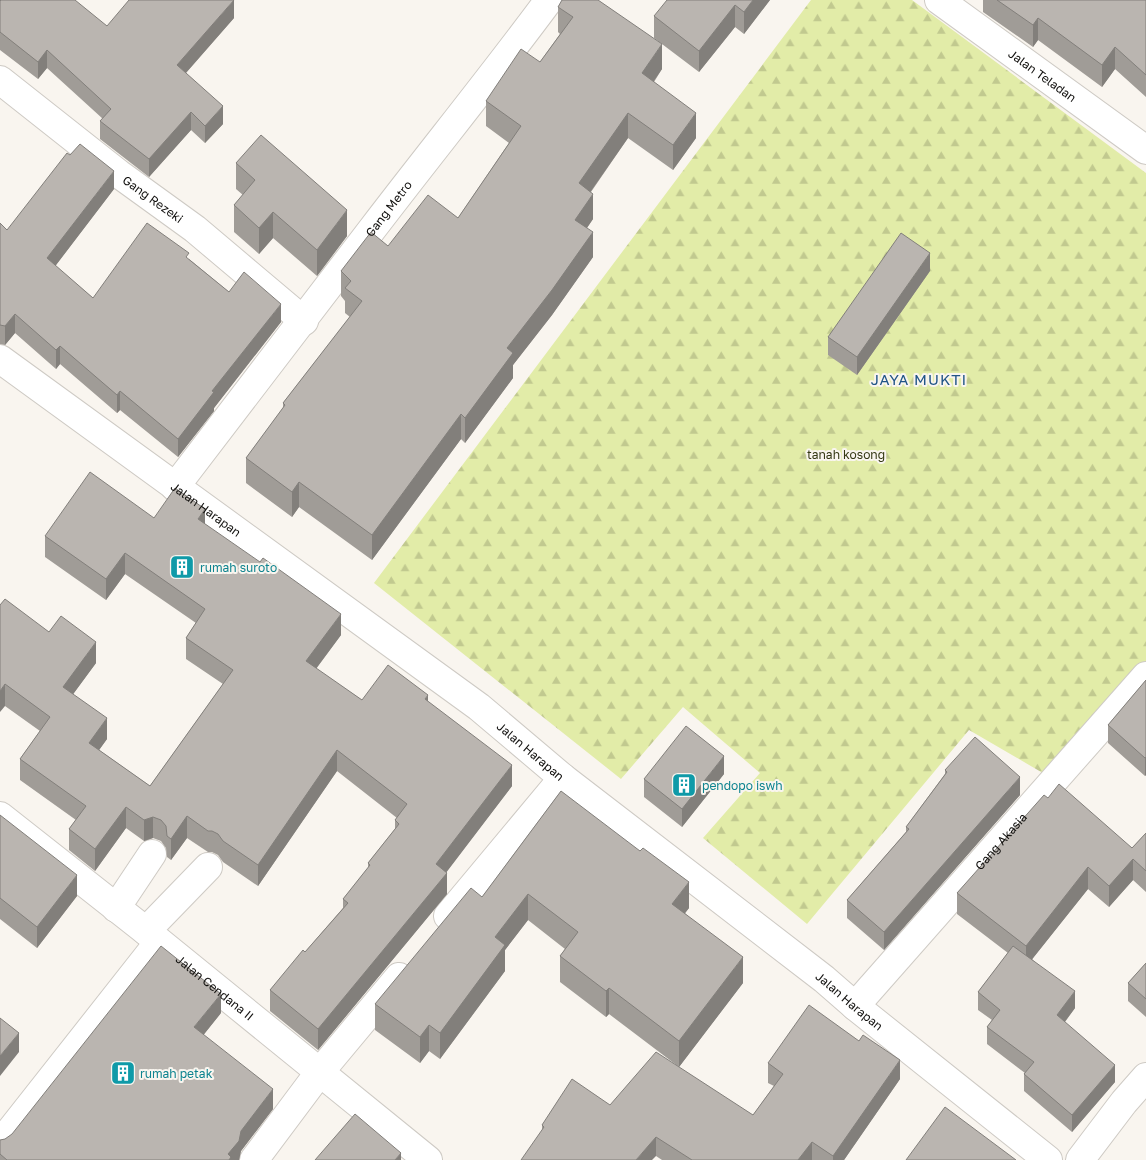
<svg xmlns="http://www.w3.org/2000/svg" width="1146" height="1160" viewBox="0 0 1146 1160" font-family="'Golos Text',sans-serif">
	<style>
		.forest { fill: url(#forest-firs) }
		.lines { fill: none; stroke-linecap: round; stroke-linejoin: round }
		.minor-casing { stroke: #cecac4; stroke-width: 30 }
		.minor { stroke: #fff; stroke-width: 28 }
		.wall { fill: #a09c97 }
		.shaded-wall { fill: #827f7b }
		.building { fill: #bab5b0; stroke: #827f7b }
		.labels { text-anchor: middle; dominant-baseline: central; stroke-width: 4; stroke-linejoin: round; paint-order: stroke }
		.street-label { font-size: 12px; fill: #100f0d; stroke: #f9f5ef }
		.park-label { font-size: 12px; fill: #343813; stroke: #f9f5ef }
		.culture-label { font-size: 12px; fill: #0d838f; stroke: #f9f5ef; text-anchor: start }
		.quarter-label { font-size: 15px; letter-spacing: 1px; fill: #215587; stroke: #f9f5ef }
	</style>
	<defs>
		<pattern id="forest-firs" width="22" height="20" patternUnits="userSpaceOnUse" patternTransform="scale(1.25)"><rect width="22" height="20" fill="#e2eca8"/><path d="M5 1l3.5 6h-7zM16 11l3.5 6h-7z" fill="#c1c98f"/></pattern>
	</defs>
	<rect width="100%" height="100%" fill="#f9f5ef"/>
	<!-- forest -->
	<path class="forest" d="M811,0H912L1146,173V667L1048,776L969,730L807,924L703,838L760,773L683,707L621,779L374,583Z"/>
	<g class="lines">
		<defs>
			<g id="minor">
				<path id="s1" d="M939,0L1146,150"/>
				<path id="s2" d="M0,80L119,174L195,229L304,321"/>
				<path id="s3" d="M0,359L479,707L563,778L824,979L855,1006L1048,1160"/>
				<path id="s4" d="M175,487C241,401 307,315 373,228C431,152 492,77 549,0"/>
				<path id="s5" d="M0,816L146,931L428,1160"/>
				<path d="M116,908L152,854"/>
				<path d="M448,916L563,778"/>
				<path d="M146,931L208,867"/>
				<path id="s6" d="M855,1006L1146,676"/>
				<path d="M0,1144L159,942"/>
				<path d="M254,1160L319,1073L399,977"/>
				<path d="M1080,1160L1124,1102L1146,1077"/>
			</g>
		</defs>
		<!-- minor casing -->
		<use href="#minor" class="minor-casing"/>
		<!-- minor -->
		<use href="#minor" class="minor"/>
	</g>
	<!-- wall -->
	<path class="wall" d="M770,0L744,34L735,27L699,72L654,38V16Z
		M983,0H1146V97L1115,69L1102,87L1038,40L1033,47L983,12Z
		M0,1L107,26L234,18L186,73L223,124L205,143L191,130L149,177L100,139V121L103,119L47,68L38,79L0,50Z
		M558,7L662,69L654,82L696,138L673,170L628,138L591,192L593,219L587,228L593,257L552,315L513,365V378L465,443L461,439L372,560L299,507L292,517L246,483V458L283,408V403L350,317L345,313V301L341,296V271L388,246L458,218L509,143L486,126V101L540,62L560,34L558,32Z
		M236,163L347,236L317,276L273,238L259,254L234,232V205L243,195L236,189Z
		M114,189L55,266L93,298L189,259L229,292L281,322L214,408V411L178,457L120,410L117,413L60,364L56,369L15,333L5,345L0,344V223L7,230Z
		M930,271L857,375L828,355V337Z
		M154,518L205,524L341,635L316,669L362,700L428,702L512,786L446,872L447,894L318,1050L270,1011V990L305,952L343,908V899L368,868V863L395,829V820L397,818L337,771L258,886L223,862L218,855L212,852H208L187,838L171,860L167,857L166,848L161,841L153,838L144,841L126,828L95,871L69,850V829L76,820L20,780V759L40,731L5,706L0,605L49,632L96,663L73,694L107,739L99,750L150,786L223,684L186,659V638L196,623L125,574L106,600L45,557V536Z
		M1146,680V775L1145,776L1108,743V725Z
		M945,770L1020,795L884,950L847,918V900L906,832V827L945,774Z
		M724,774L682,827L644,797V779Z
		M561,791L689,908L685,913L743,983L679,1067L609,1014L606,1017L560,982V956L565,949L528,920L505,950V971L440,1059L429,1051L420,1063L375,1030V1004L482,897Z
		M1048,798L1132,848L1146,833V892L1133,880L1109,907L1088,889L1032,959L1075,1008L1065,1022L1115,1082L1072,1132L1024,1091V1074L1025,1073L987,1044V1027L992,1020L978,1010V992L1008,953L957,914V893Z
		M0,815L77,896L37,948L0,919Z
		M1146,963V1017L1128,1001V983Z
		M221,1013L203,1035L273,1109L241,1151L239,1160H0V1140L5,1139Z
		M768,1063L900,1079L844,1160H662L656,1156L542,1130V1125L610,1105L753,1115L774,1086L768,1083Z"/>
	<!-- shaded-wall -->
	<path class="shaded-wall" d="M234,0V18L177,83V65Z
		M753,0H770L744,34V12Z
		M735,5V27L699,72V51Z
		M1038,18V40L1033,47V25Z
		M662,44V69L642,98V73Z
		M1115,47V69L1102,87V65Z
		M47,50V68L38,79V62Z
		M223,106V124L205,143V126Z
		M191,112V130L149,177V159Z
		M628,113V138L579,208V183Z
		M696,113V138L673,170V145Z
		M114,171V189L47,277V258Z
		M593,194V219L575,245V220Z
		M347,210V236L317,276V250Z
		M273,212V238L259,254V228Z
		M593,232V257L552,315L513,365V378L465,443V418L507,348Z
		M930,253V271L857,375V357Z
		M281,304V322L214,408V411L178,457V439L212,391Z
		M15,314V333L5,345V326Z
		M60,346V364L56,369V350Z
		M120,391V410L117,413V395Z
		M461,414V439L372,560V535Z
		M299,482V507L292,517V492Z
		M205,509V530L198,519Z
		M125,553V574L106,600V579Z
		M341,614V635L306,682V661Z
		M96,642V663L63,708V687Z
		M5,684V706L0,712V691Z
		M428,695V716L425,699Z
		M107,718V739L89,764V743Z
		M337,750V771L258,886V865Z
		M724,756V774L682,827V809Z
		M1146,757V775L1145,776V758Z
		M512,765V786L436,886V864Z
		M1020,777V795L884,950V932Z
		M126,807V828L95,871V849Z
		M187,816V838L171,860V839Z
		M153,817V838L144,841V820Z
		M1133,859V880L1109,907V886Z
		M1088,867V889L1026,967V946Z
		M447,873V894L318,1050V1029Z
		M77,875V896L37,948V927Z
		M689,882V908L672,930V904Z
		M528,894V920L505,950V971L440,1059V1033L495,937Z
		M743,957V983L679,1067V1041Z
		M609,988V1014L606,1017V991Z
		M1075,991V1008L1057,1032V1015Z
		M221,994V1013L194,1047V1027Z
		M429,1025V1051L420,1063V1037Z
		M19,1033V1052L0,1076V1056Z
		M900,1060V1079L844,1160H833V1156Z
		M1115,1065V1082L1072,1132V1115Z
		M273,1089V1109L241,1151L239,1160H228V1154L241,1131Z
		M656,1137V1156L652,1160H636Z
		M812,1142V1160H798Z
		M401,1153V1160H395Z"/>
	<!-- building -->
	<path class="building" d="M1,0H75L107,26L129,0H234L177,65L223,106L205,126L191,112L149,159L100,121L111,109L47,50L38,62L0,32V1Z
		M562,0H598L662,44L642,73L696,113L673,145L628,113L579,183L593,194L575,220L593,232L552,290L507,348L513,353L465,418L461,414L372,535L299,482L292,492L246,458L285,405L283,403L362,301L345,288L351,281L341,271L371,232L388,246L428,195L458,218L521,126L486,101L521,49L540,62L573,17L558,7Z
		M667,0H753L744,12L735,5L699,51L654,16Z
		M997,0H1146V75L1115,47L1102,65L1038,18L1033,25Z
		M261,135L347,210L317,250L273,212L259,228L234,205L255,180L236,163Z
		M80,144L114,171L47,258L93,298L147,223L189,253L186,257L229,292L244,272L281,304L212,391L214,392L178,439L120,391L117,395L60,346L56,350L15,314L5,326L0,325V223L7,230L67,153L70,155Z
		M901,233L930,253L857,357L828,337Z
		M90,472L154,518L175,488L205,509L198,519L260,562L263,558L341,614L306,661L362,700L388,665L428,695L425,699L512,765L436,864L447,873L318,1029L270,990L303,950L305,952L348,903L343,899L370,865L368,863L399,824L395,820L407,804L337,750L258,865L223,841L218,834L212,831H208L187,816L171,839L167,836L166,826L161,820L153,817L144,820L126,807L95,849L69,829L86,806L20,759L50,717L5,684L0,691V605L5,599L49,632L61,616L96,642L63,687L107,718L89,743L150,786L233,670L186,638L205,609L125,553L106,579L45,536Z
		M1146,680V757L1145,758L1108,725Z
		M686,726L724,756L682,809L644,779Z
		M975,737L1020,777L884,932L847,900L909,829L906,827L947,772L945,770Z
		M1059,784L1132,848L1146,833V871L1133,859L1109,886L1088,867L1026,946L957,893L1044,795L1048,798Z
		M561,791L640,851L643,848L689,882L672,904L743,957L679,1041L609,988L606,991L560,956L578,932L528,894L495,937L505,945L440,1033L429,1025L420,1037L375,1004L471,888L482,897Z
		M0,815L77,875L37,927L0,898Z
		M161,946L221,994L194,1027L273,1089L241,1131L239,1141L228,1154L231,1157L229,1160H7L0,1154V1140L5,1139L12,1134Z
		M1013,946L1075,991L1057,1015L1115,1065L1072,1115L1024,1074L1034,1062L987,1027L1000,1010L978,992Z
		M1146,963V999L1128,983Z
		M809,1005L859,1041L863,1035L900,1060L833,1156L812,1142L798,1160H692L656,1137L636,1160H521L544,1127L542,1125L572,1079L610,1105L656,1052L753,1115L783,1074L768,1063Z
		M0,1018L19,1033L0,1056Z
		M945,1107L1016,1160H906Z
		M355,1114L401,1153L395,1160H315Z"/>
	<!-- icons -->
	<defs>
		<symbol id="building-square" viewBox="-11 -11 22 22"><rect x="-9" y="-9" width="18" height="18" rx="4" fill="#0f9aa8" stroke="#f9f5ef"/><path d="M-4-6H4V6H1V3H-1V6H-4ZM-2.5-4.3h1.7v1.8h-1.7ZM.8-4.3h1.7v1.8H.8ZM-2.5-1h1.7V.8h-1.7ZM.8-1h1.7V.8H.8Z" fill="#fff"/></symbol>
	</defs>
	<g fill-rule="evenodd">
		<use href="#building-square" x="168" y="553" width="28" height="28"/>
		<use href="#building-square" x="670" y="771" width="28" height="28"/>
		<use href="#building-square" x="109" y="1059" width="28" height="28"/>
	</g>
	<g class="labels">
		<!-- street labels -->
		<g class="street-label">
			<text stroke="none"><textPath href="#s1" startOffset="128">Jalan Teladan</textPath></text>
			<text stroke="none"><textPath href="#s2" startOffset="194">Gang Rezeki</textPath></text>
			<text stroke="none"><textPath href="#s4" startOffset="351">Gang Metro</textPath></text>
			<text stroke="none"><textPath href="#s3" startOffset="255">Jalan Harapan</textPath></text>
			<text stroke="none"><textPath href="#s3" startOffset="660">Jalan Harapan</textPath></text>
			<text stroke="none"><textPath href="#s6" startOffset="220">Gang Akasia</textPath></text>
			<text stroke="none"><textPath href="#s5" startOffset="275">Jalan Cendana II</textPath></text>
			<text stroke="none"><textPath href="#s3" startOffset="1065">Jalan Harapan</textPath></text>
		</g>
		<!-- park labels -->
		<g class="park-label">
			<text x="846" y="454">tanah kosong</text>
		</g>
		<!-- culture labels -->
		<g class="culture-label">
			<text x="200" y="567">rumah suroto</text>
			<text x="702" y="785">pendopo iswh</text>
			<text x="140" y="1073">rumah petak</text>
		</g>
		<!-- quarter labels -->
		<g class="quarter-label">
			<text x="919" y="379">JAYA MUKTI</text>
		</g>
	</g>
</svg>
